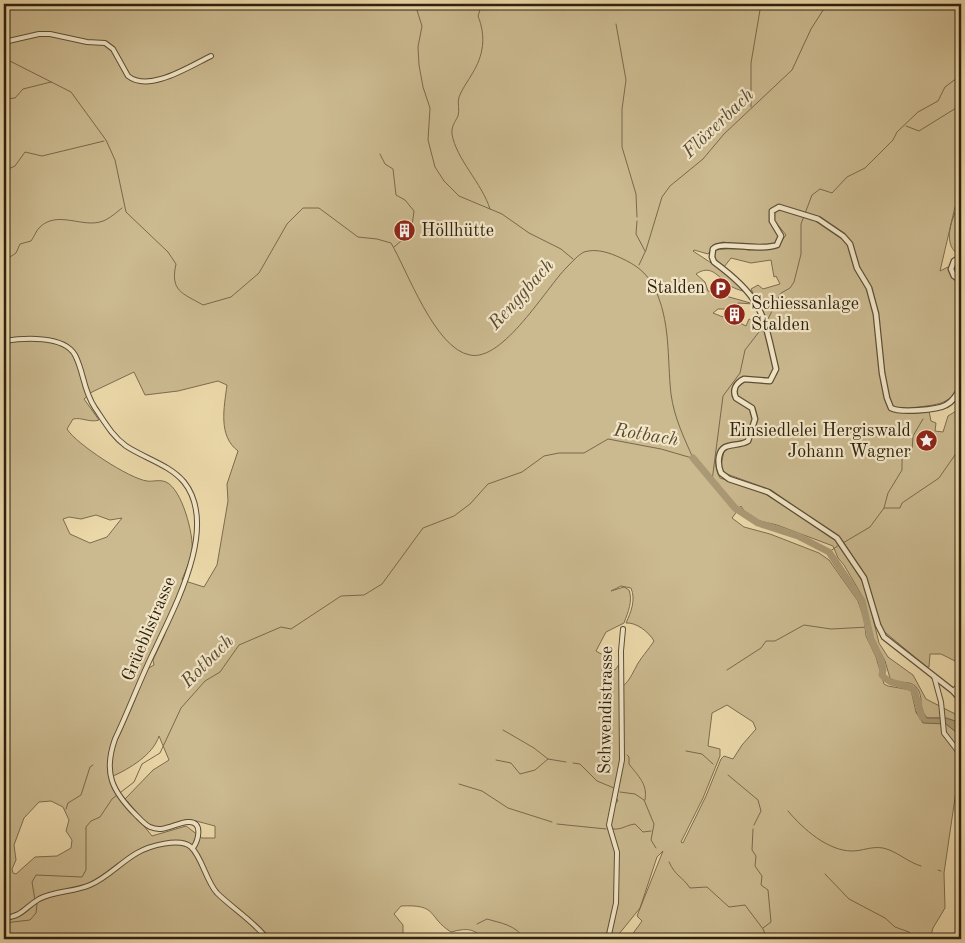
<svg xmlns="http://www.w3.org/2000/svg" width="965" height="943" viewBox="0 0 965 943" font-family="'Old Standard TT',serif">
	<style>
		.green { fill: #cbb98f; stroke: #7c6c4f; fill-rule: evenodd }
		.water { fill: #aa9975; stroke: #78694c }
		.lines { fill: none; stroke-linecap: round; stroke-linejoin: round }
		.stream { stroke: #78694c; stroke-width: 1 }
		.river { stroke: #aa9975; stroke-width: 7 }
		.minor-casing { stroke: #5c4e36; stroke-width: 6 }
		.tertiary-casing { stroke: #5c4e36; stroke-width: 7 }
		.minor { stroke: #f2e6c7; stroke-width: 4 }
		.tertiary { stroke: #f2e6c7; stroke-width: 4.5 }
		.labels { text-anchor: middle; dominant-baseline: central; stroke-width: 4.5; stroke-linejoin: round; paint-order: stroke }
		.poi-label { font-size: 18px; fill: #2d200f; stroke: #f2e6c7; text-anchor: start }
		.street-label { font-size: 18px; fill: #2d200f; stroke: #f2e6c7 }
		.water-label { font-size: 19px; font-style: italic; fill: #594a33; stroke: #f2e6c7 }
	</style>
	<rect width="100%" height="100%" fill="#ebd8a9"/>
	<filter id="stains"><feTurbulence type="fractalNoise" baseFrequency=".004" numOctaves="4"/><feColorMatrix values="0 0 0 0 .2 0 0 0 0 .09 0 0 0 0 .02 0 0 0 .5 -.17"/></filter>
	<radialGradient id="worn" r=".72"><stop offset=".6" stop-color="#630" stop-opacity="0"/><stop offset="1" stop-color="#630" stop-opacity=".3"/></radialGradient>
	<!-- green -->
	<path class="green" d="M4,4H961V199L955,207L940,271L948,267L950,274L961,283V382C949,409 934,403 909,409L910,412L929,411L931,421L936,423L935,431L943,432L948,416L961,408V664L941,654H930L929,667H927L881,629L866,576L842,540L771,490L724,473L721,465L724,451L730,446L748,444C755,435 762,414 752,405C748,402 742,401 737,397V387C747,375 757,385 770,383L777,374L767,321L751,289L758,285L763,289L780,284L776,276L774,277L771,260L751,263L731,258L724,267L715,260L714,251L721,245L749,250L776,248L786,235L774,220L769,221L780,236L774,245L755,247L723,242L714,245L708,254L694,250L693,251L722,270L747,292C742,291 732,288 728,284C717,276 711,264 696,274L705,282L708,291L754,304L738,303L737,307L728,309H718L713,313L723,317L724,315L746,326L749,319L758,323L757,326L764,329L774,369L773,376L767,380L742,378L734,386V398C738,403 743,404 748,407C758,414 753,432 746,440L726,444C715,454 713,465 720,478L766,492L837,540L865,586L879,643L888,657L913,675L926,699L961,717V723L946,718H927L922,714C920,707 922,700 920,694C914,676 900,687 890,678L885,661L872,636L864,599L844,565L838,558L833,546L777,525L756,520L746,514L741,506L732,518L744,527L770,534L819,553L829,560L858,601L864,618L866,636L876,657L884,684L888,686L911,690L916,712L923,722L946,724L961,736V757L944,873L945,908L933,928L930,939H629L642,921L637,916L663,851L657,857L640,908L615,939H608L617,908L618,854L610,825L615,804L618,801L616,797L623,755V686C630,680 632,674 636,667C639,660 649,649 654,641C649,632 636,622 626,623C631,612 636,600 631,588L621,586L611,591L624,587L629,590C633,601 628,612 624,623L606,632L596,651L608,658L605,665L615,670L620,663L621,760L609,825L616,855L615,906L607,939H484C473,928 467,928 451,932C427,917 439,904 401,906L394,914L403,925V934L410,939H4ZM134,372L145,395L178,391L218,381L227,385C224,408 218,436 238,451L227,484L228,501L217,565L204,587L182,580C185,571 191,560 192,551C194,535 182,489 166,482C159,479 153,482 147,481C130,479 76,444 67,429L73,419C82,417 90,423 99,420L84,399L92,392ZM96,515L110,520L122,518L107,537L90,543L70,534L63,519L69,517L81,519ZM163,632L165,634L153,660L154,665L147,669L114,742L110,773L111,777C129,769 153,755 159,736L169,760L153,770L125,799L149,826C163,832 173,821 187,820C196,820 206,824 215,826V838H202L186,826L152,836L112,786L108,772L112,743ZM727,705L753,722L756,729L742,745L733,759L724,756L721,759L706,796L683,843L681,842L703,798L720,756V749L708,746L712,713ZM51,801L63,807L69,820L66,831L72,840L71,848L57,856L35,857L16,874L13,873L12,869L16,860L14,845L24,818L39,802Z
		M961,201V256C940,246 952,216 961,201Z"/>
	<!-- water -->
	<path class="water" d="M921,709L927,718H946L961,723V736L946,724L923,723L916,712Z"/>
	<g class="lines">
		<!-- stream -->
		<path class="stream" d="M415,4L422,26L418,47L419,65L423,87L430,108L428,140L435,167L444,181L459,196L502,214L529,233L561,249L573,259
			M482,4L478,16C486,36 484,55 472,74C468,81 462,89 459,97C457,103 460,110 458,116C455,122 451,127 452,134C456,159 482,183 490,209
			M616,24L626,80L622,109V147L636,194L637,217
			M4,58L71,92L106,140L115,160L126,212L168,252L176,264C170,291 182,293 203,305L231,297L259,273L287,224L303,208H319L358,237L377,239L391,243C407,270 435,349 470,355C503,362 546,288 567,267C572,262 578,255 584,252C597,248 610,253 621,258C636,265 646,272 654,287C671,321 667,358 671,394C674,417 684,438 693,458
			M4,99L15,98L23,89L51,82
			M751,107V63L761,4
			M906,126L919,131L961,105
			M380,154L385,164L393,169L396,195L405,200L414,211L412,226
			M4,171L15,166L25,152L42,156L104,141
			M637,221L636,234L645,251
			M394,247L409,234
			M4,261L16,253L20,244L31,241C34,237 36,231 39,228C57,209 83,229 103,221C109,219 117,212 122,208
			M639,265L646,250L662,197L670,186L703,159L724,134L792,70L811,29L827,4
			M768,319L781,293L790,288L794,282L801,254V224L812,195L820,189L832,193L847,177L865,168L893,140L897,132L918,112L938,101L945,87L961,75
			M959,449L961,446
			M712,481L723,396L740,373L745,350L762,328
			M884,508L888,493L902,470V459L912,451L913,436L923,419
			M843,543L870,527L884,508H900L902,503L939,478L957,452
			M829,552L839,545
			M727,670L761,648L766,641H775L804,625L831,629L869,627
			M503,730L534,748L548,759
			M686,751L702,754L713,764
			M627,755L629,757V764C638,776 648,784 645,800
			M496,760L511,763L520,774L535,770L548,759L566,762
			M573,763L580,764L597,781L614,788
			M728,775L758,800L761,811L754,825
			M459,784L482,791L508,808L552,822
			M620,792L635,794L644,800L654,824L651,840L656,848
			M66,809L68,803L81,795L90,767L93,765
			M788,811C803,829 828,851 852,851C863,851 871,846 883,848C897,851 907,862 921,866
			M557,824L606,829
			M613,829C622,830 626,825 635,824L643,832L651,831
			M753,829L752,850L756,856L755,866L762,876L761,885L768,890L771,922L763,928
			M669,862C676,877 682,876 690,888L707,887L729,907L745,905L763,929L767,939
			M938,870L941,871
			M825,874L849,899L885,918L895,927L909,932L916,939
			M35,900L32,882L36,875L82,877L86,870V827L91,821L100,817L112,799L134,782L142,764L160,753L181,708L205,681L220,672L239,645L281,627L291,629L341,596L364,595L382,584L423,528L454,516L470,504L488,484L522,472L544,456L559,453H584L608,439L661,449L692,458
			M4,923L30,920L36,913L37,904
			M477,924L487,919C500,923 517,925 524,939"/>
		<!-- river -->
		<path class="river" d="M693,458L735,508L758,523L798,536L829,552L862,601L871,639L881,660L883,670L882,675C890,686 903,682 914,690L922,717"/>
		<defs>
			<path id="minor" d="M4,42L39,34H50L87,42L105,43L113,49L128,76C149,93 190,66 211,56
				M4,341C23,338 64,335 75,355C84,372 83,390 95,408C104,421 112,436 126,446C144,458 170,465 184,482C219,526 175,606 155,649C140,679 129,710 115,739C103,773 112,791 136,815C140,819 145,825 150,827C164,833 175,823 188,822C204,821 198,841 193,848
				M934,676L941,702L944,733L961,755
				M953,691L961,684
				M4,918C23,916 24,908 39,899C54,891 74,892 90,885C107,878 121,862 137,853C149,846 180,837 191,847C202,857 206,881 217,893C231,907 257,924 267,939
				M608,939L616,903L617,852L609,825L622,760L621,651L623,629"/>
			<path id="tertiary" d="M961,257L954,261L951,269L954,276L961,281
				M961,386C958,393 954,401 946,405C937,410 900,413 891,408L887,398L882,373L876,314L869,288L857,268L850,244L843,236L818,219L779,207L772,211V221L781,236L777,245C758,252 721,240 713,249L712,257L714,262C763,298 763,313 776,369L770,381L744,379C736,383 732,390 736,398L752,408L755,419L748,441C738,448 722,440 719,457C718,463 719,468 721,473L729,479L768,492L837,538L864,578L878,625L884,637L953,691L961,700"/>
		</defs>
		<!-- minor casing -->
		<use href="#minor" class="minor-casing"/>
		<!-- tertiary casing -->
		<use href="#tertiary" class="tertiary-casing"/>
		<!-- minor -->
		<use href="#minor" class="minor"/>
		<!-- tertiary -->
		<use href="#tertiary" class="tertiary"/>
	</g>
	<!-- icons -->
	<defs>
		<symbol id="building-disc" viewBox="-11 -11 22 22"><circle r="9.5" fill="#8f2418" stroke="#f2e6c7"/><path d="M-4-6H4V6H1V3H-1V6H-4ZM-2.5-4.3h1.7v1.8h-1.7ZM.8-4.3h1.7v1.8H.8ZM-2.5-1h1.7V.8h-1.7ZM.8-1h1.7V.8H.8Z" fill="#fff"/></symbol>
		<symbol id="parking-disc" viewBox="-11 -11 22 22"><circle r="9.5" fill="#8f2418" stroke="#f2e6c7"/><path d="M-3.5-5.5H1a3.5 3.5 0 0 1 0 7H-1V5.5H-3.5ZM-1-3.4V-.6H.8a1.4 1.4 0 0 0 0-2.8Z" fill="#fff"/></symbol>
		<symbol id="sight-disc" viewBox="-11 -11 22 22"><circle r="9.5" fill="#8f2418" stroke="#f2e6c7"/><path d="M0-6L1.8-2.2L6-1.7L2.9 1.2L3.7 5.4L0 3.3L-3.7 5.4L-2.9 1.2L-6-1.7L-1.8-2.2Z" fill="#fff"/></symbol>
	</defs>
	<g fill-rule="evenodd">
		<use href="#building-disc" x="392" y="218" width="25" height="25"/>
		<use href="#parking-disc" x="708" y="276" width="25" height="25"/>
		<use href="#building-disc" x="722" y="302" width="25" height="25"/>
		<use href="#sight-disc" x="914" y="428" width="25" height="25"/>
	</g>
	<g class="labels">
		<!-- poi labels -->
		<g class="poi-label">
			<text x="421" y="231">Höllhütte</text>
			<text x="705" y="288" text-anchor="end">Stalden</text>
			<text x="751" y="304">Schiessanlage<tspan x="751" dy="21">Stalden</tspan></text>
			<text x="911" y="431" text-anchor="end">Einsiedlelei Hergiswald<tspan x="911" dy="21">Johann Wagner</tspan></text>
		</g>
		<!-- street labels -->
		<g class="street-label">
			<text transform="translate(149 629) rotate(-67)">Grüeblistrasse</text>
			<text transform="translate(606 710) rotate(-89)">Schwendistrasse</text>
		</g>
		<!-- water labels -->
		<g class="water-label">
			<text transform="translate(719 124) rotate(-44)">Flöxerbach</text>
			<text transform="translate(522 295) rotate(-48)">Renggbach</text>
			<text transform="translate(646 436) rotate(9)">Rotbach</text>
			<text transform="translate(208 662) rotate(-45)">Rotbach</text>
		</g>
	</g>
	<!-- margin -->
	<rect width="965" height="943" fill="none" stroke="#ebd8a9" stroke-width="20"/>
	<rect x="5" y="5" width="955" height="933" fill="none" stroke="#2d200f" stroke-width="2.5"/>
	<rect x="10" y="10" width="945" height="923" fill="none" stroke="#2d200f"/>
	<rect width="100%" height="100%" filter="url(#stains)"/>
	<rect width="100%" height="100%" fill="url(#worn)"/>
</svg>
